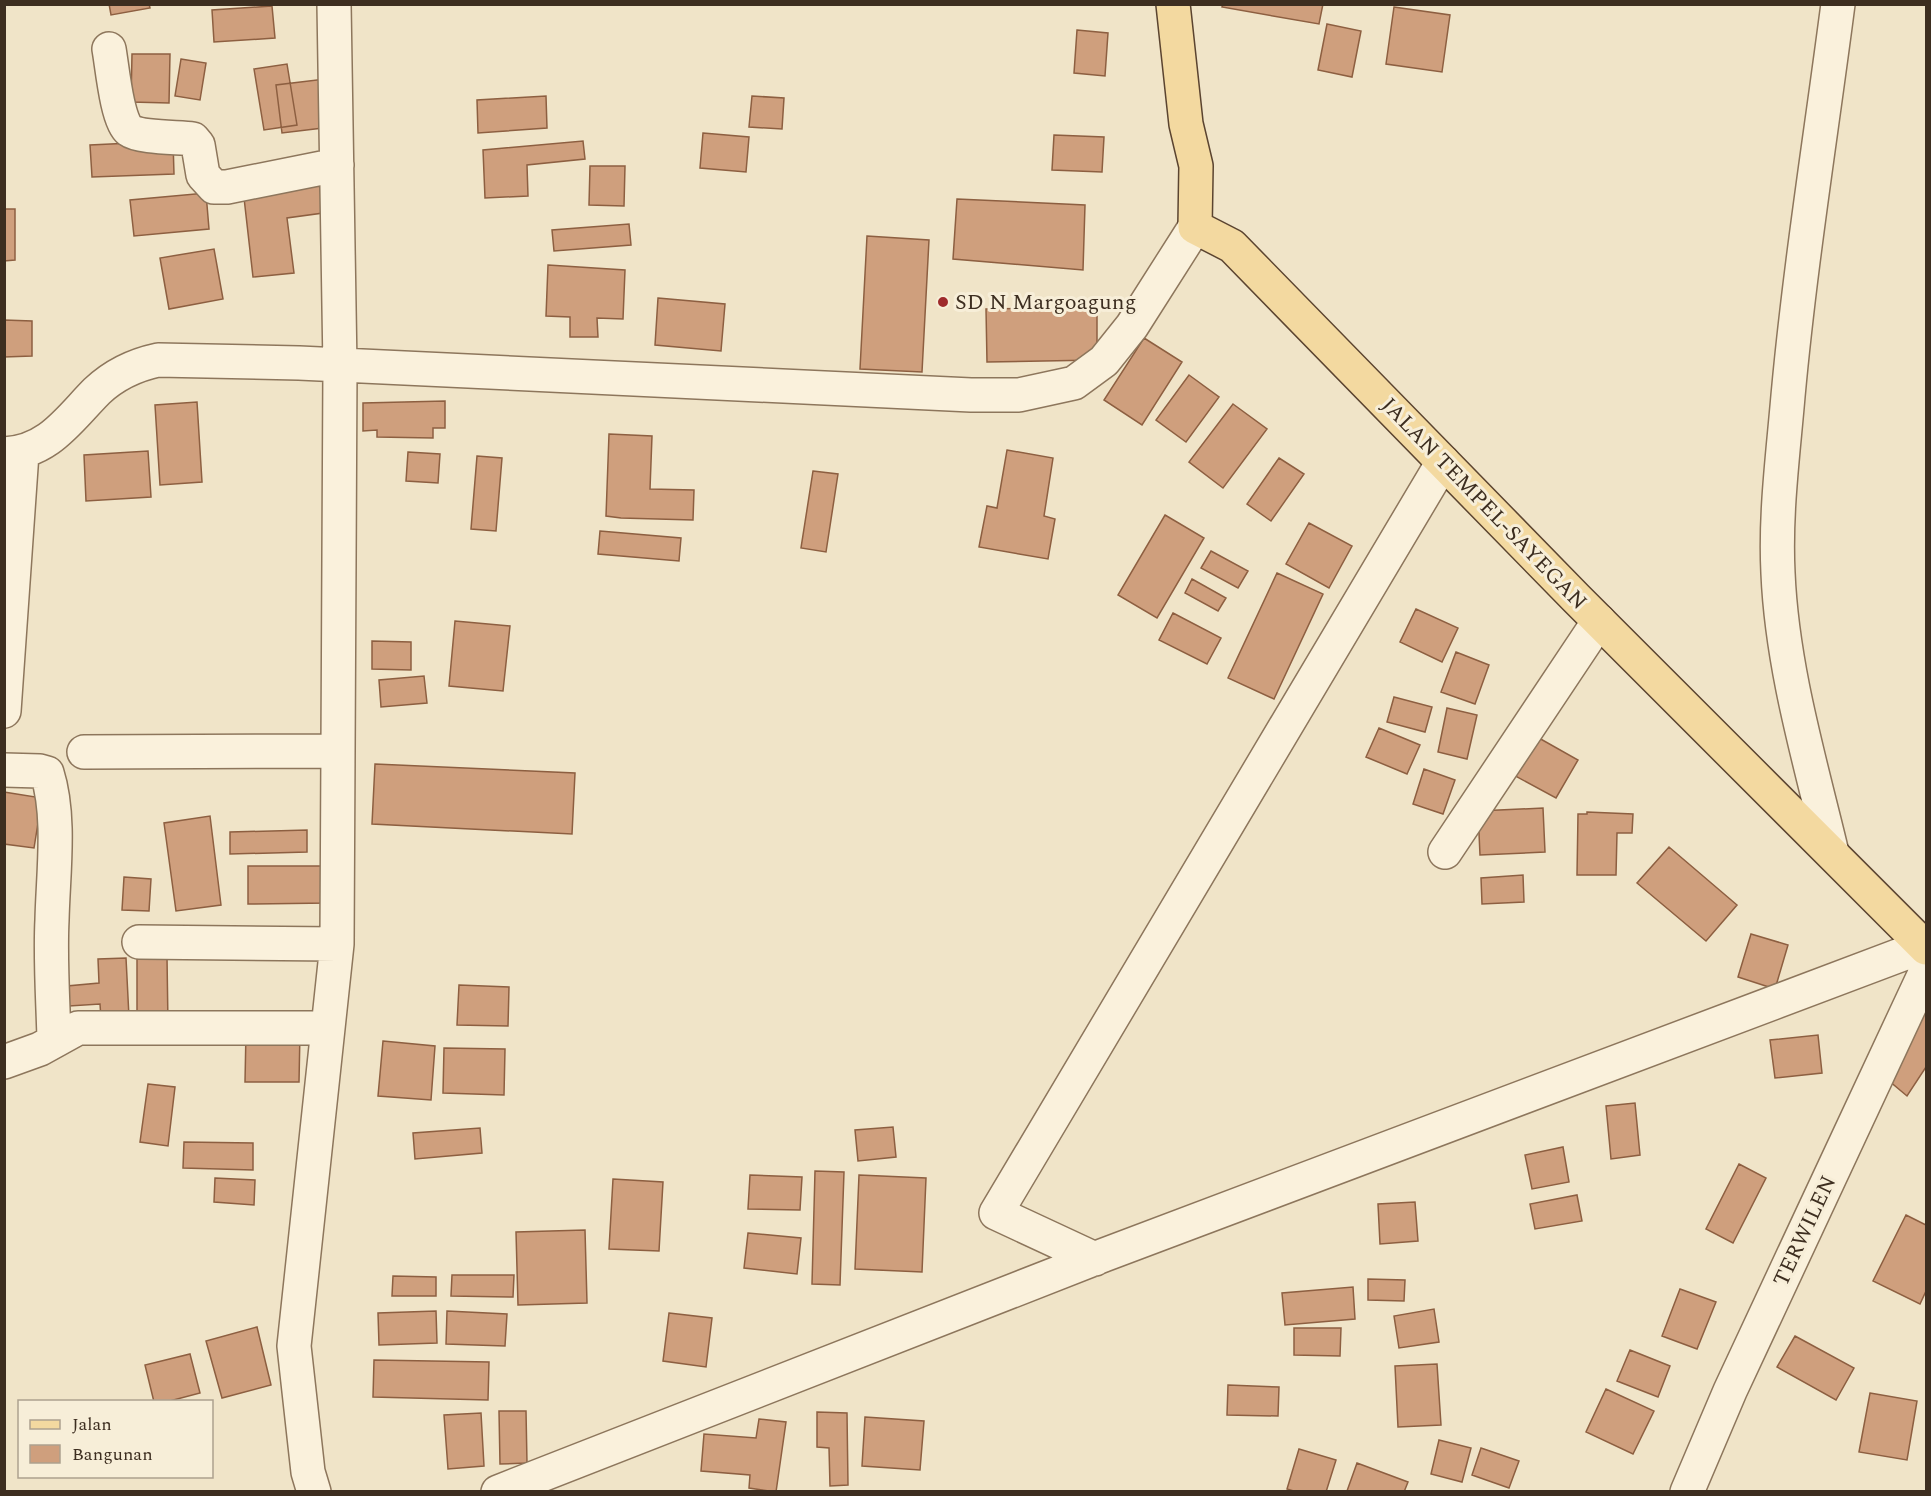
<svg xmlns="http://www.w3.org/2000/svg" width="1931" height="1496" viewBox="0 0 1931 1496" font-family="Spectral,serif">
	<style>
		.building { fill: #cf9f7d; stroke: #8d5f41; stroke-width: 1.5 }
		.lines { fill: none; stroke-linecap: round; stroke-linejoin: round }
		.minor-casing { stroke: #8d765c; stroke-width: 36 }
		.major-casing { stroke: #5b4430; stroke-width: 36 }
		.minor { stroke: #faf1dc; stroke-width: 33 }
		.major { stroke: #f3d9a0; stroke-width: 33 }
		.poi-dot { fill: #9e2a2b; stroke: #f7eed8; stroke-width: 2 }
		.labels { text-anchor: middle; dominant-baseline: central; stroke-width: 6; stroke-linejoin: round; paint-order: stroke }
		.poi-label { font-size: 22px; fill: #3d2e20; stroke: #f7eed8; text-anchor: start }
		.street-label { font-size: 22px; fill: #3d2e20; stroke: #f7eed8 }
	</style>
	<rect width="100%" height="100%" fill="#f0e4c8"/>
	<!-- building -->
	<path class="building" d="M109,4H149L150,8L111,15Z
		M1223,4H1323L1319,24L1222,7Z
		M272,6L275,38L214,42L212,10Z
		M1394,7L1450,15L1442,72L1386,64Z
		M1327,24L1361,31L1352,77L1318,70Z
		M1077,30L1108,33L1105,76L1074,73Z
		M132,54H170L169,103L131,102Z
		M181,59L206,63L200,100L175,96Z
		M287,64L297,125L264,130L254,69Z
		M325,79L331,127L282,133L276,85Z
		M546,96L547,128L478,133L477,100Z
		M752,96L784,98L782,129L749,127Z
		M703,133L749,137L746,172L700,168Z
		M1054,135L1104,137L1102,172L1052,170Z
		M173,141L174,174L92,177L90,145Z
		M583,141L585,159L527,165L528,196L485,198L483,150Z
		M590,166H625L624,206L589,205Z
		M319,179L323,213L287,218L294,273L253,277L243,189Z
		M206,193L209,229L134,236L130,200Z
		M957,199L1085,205L1083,270L953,259Z
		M4,209H15V260L4,261Z
		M629,224L631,245L554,251L552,230Z
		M867,236L929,240L922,372L860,369Z
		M214,249L223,299L169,309L160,258Z
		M548,265L625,270L623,319L597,318L598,337H570V317L546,316Z
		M658,298L725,304L721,351L655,345Z
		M1097,307V360L987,362L986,309Z
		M4,320L32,321V356L4,357Z
		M1144,338L1182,362L1142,425L1104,400Z
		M1189,375L1219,397L1186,442L1156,420Z
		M445,401V428H433V438L377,437V430L363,431V403Z
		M197,402L202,482L160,485L155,405Z
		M1233,404L1267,429L1223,488L1189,462Z
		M609,434L652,436L650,489L694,490L693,520L621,518L606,516Z
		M1007,450L1053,458L1044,516L1055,519L1048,559L979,547L987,506L997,508Z
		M148,451L151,497L86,501L84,455Z
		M408,452L440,454L438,483L406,481Z
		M477,456L502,458L496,531L471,529Z
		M1279,458L1304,474L1271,521L1247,504Z
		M813,471L838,474L826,552L801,548Z
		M1165,515L1204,538L1157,618L1118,595Z
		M1309,523L1352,546L1329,588L1286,564Z
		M600,531L681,538L679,561L598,554Z
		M1211,551L1248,571L1238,588L1201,568Z
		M1277,573L1323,594L1274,699L1228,678Z
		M1192,579L1226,598L1218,611L1185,593Z
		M1416,609L1458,628L1442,662L1400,642Z
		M1173,613L1221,638L1207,664L1159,640Z
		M455,621L510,626L503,691L449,686Z
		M372,641L411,642V670L372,669Z
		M1456,652L1489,665L1475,704L1441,692Z
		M424,676L427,703L381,707L379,680Z
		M1394,697L1432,707L1425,732L1387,722Z
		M1447,708L1477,715L1467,759L1438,752Z
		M1379,728L1420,745L1407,774L1366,757Z
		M1530,733L1578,760L1556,798L1508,772Z
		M375,764L575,773L572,834L372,824Z
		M1424,769L1455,780L1443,814L1413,804Z
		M4,792L42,798L34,848L4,844Z
		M1543,808L1545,852L1480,855L1478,811Z
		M1587,812L1633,814L1632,833H1617L1616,875H1577L1578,814H1587Z
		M210,816L221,905L176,911L164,823Z
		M307,830V852L230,854V832Z
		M1669,847L1737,905L1706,941L1637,883Z
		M248,866H328V903L248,904Z
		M1523,875L1524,902L1482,904L1481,878Z
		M124,877L151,879L149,911L122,910Z
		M1751,934L1788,945L1775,989L1738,977Z
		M137,957H167L168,1025L137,1026Z
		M126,958L129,1017L101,1019L100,1004L69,1006L67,986L99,983L98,959Z
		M459,985L509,987L508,1026L457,1025Z
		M1921,1009L1926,1012V1067L1907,1096L1888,1080Z
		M246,1032H300L299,1082H245Z
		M1818,1035L1822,1073L1775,1078L1770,1040Z
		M383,1041L435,1046L431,1100L378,1096Z
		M444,1048L505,1049L504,1095L443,1093Z
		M148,1084L175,1087L168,1146L140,1142Z
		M1635,1103L1640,1155L1611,1159L1606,1106Z
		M893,1127L896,1157L858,1161L855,1130Z
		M480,1128L482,1153L415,1159L413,1133Z
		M184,1142L253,1143V1170L183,1168Z
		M1563,1147L1569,1182L1532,1189L1525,1155Z
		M1739,1164L1766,1178L1733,1243L1706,1229Z
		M815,1171L844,1172L840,1285L812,1284Z
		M750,1175L802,1177L800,1210L748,1209Z
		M859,1175L926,1178L922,1272L855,1269Z
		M215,1178L255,1180L254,1205L214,1202Z
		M613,1179L663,1182L659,1251L609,1249Z
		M1577,1195L1582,1221L1535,1229L1530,1204Z
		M1415,1202L1418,1241L1380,1244L1378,1204Z
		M1906,1215L1926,1225V1291L1920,1304L1873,1281Z
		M585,1230L587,1303L518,1305L516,1232Z
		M748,1233L801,1238L797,1274L744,1268Z
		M452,1275H514L513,1297L451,1296Z
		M393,1276L436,1277V1296H392Z
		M1368,1279L1405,1280L1404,1301L1368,1300Z
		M1353,1287L1355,1319L1285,1325L1282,1293Z
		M1680,1289L1716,1302L1697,1349L1662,1336Z
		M1434,1309L1439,1342L1399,1348L1394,1316Z
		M436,1311L437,1343L379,1345L378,1313Z
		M447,1311L507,1314L505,1346L446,1344Z
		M669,1313L712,1318L706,1367L663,1361Z
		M257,1327L271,1385L222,1398L206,1341Z
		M1294,1328H1341L1340,1356L1294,1355Z
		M1795,1336L1854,1368L1836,1400L1777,1367Z
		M1630,1350L1670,1366L1658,1397L1617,1381Z
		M190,1354L200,1393L166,1402H154L145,1365Z
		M374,1360L489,1362L488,1400L373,1397Z
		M1437,1364L1441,1425L1398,1427L1395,1366Z
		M1228,1385L1279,1387L1278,1416L1227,1415Z
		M1606,1389L1654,1411L1633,1454L1586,1432Z
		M1870,1393L1917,1401L1907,1460L1859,1452Z
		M499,1411H526L527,1463L500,1464Z
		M817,1412L847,1413L848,1485L830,1486L829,1448L817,1447Z
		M481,1413L484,1466L448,1469L444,1415Z
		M865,1417L924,1421L920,1470L862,1466Z
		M759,1419L786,1422L776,1492L749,1488L750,1475L701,1471L704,1434L756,1438Z
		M1439,1440L1471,1448L1462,1482L1431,1474Z
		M1481,1448L1519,1461L1509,1488L1472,1475Z
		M1299,1449L1336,1460L1326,1492H1297L1287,1489Z
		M1357,1463L1408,1482L1404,1492L1347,1491Z"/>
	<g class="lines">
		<defs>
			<path id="minor" d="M109,49C112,65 117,121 129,130C140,138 178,137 193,139L198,145L203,175L214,187H227L337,165
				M4,454C49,452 69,419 97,391C115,374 135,365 158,360L299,363L971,395H1019L1074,383L1104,361L1132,326L1195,227
				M4,711L22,453
				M84,752L338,751
				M4,770L40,771L47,773C61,817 53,874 52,920C50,959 53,1000 54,1039
				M1445,852L1599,621
				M1832,853C1810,761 1782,668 1778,573C1775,514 1783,455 1788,396C1800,265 1821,135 1838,4
				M139,942L337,944
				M4,1062L40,1049L78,1028H328
				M1095,1259L996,1213L1443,462
				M314,1492L308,1472L294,1346L337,944L340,367L334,4
				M498,1492L1104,1255L1924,946
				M1687,1492L1730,1391L1926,971"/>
			<path id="major" d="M1173,4L1186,124L1196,166L1195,227L1232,246L1576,598L1926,948"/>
		</defs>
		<!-- minor casing -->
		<use href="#minor" class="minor-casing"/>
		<!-- major casing -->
		<use href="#major" class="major-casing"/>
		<!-- minor -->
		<use href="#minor" class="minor"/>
		<!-- major -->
		<use href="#major" class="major"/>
	</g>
	<!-- markers -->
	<circle class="poi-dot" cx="943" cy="302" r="6"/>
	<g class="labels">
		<!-- poi labels -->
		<g class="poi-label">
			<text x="955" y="302">SD N Margoagung</text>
		</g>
		<!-- street labels -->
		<g class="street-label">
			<text transform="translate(1484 504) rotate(46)">JALAN TEMPEL-SAYEGAN</text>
			<text transform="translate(1805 1231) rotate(-65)">TERWILEN</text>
		</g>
	</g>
	<!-- border -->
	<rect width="1931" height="1496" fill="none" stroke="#3d2e20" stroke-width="12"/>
	<!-- legend -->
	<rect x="18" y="1400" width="195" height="78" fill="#f7eed8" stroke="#ada18e" stroke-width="1.5"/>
	<rect x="30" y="1420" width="30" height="9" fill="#f3d9a0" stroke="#ada18e" stroke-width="1.5"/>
	<text x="72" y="1430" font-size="18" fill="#3d2e20">Jalan</text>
	<rect x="30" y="1445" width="30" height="18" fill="#cf9f7d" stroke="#ada18e" stroke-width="1.5"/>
	<text x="72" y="1460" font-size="18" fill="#3d2e20">Bangunan</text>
</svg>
